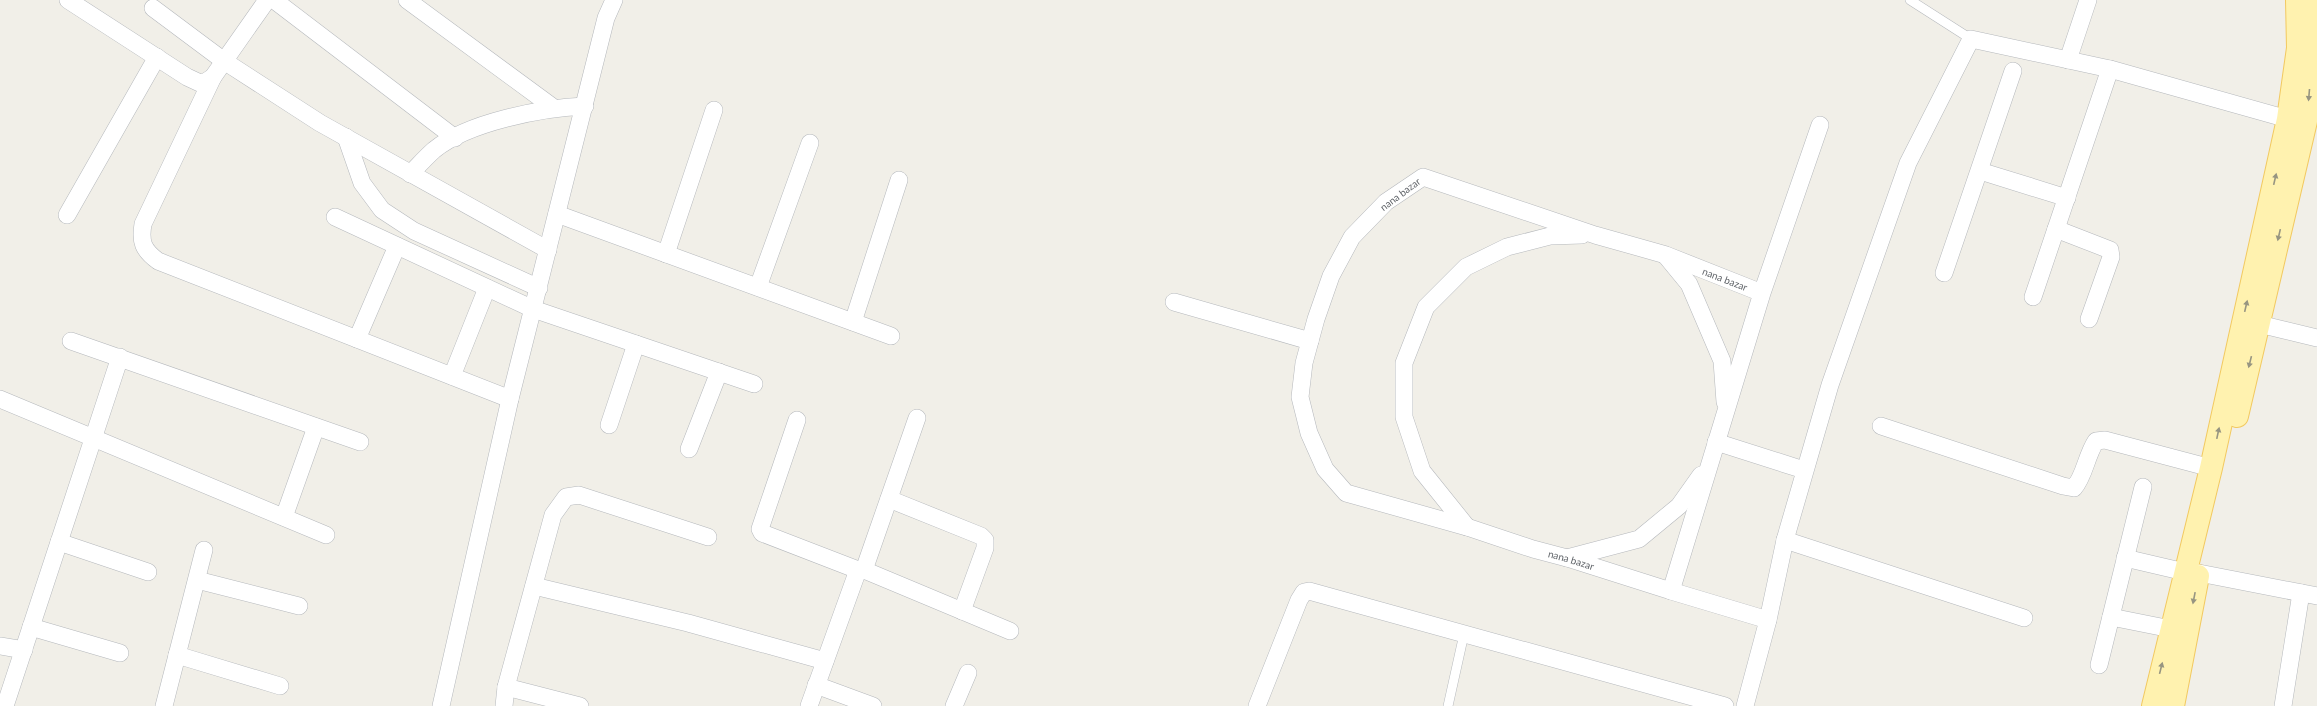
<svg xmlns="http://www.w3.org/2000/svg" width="2317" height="706" viewBox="0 0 2317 706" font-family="Lato,sans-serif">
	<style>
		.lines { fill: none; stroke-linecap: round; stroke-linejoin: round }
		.service-casing { stroke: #b5b8bc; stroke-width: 10 }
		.minor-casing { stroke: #b5b8bc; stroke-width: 18 }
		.primary-casing { stroke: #f2c960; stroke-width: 24 }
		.service { stroke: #fff; stroke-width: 9 }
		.minor { stroke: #fff; stroke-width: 17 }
		.primary { stroke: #fff2af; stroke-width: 22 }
		.oneway { fill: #979581 }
		.labels { text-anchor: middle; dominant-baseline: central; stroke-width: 3; stroke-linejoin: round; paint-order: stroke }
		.street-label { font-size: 10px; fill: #5f6368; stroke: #fff }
	</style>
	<rect width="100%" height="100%" fill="#f1efe8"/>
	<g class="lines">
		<defs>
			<path id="service" d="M1910,0L1971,39
				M1448,706L1464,634"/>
			<g id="minor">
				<path d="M68,0L187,77L202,84L213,77L267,0"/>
				<path d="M274,0L455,138"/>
				<path d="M407,0L554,108"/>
				<path d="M153,8L224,61L320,123L548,250"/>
				<path d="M2068,60L2088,0"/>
				<path d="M213,77L143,224C140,242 143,250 158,261L510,399"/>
				<path d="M346,137L362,183L382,210L414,231L539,288"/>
				<path d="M1980,171L2067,198"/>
				<path d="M410,174C418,166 426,157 434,150C468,122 542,108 585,106"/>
				<path d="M557,214L891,336"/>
				<path d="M67,215L157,57"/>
				<path d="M335,217L533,309L754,384"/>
				<path d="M2056,229L2110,250L2111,257L2089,319"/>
				<path d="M666,254L714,110"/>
				<path d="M1666,256L1689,284L1722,361L1725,402"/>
				<path d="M1944,273L2013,71"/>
				<path d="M758,287L810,143"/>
				<path id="s1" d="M1762,293L1666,255L1595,235L1423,177L1386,202L1352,237L1331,276L1316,319L1304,363L1300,397L1309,433L1325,469L1346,493L1467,527L1533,549L1567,558L1671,591L1762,293L1820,125"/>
				<path d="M2033,297L2110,69"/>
				<path d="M1174,302L1310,341"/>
				<path d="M853,322L899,180"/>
				<path d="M2259,324L2317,338"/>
				<path d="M357,339L397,246"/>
				<path d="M71,341L360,442"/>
				<path d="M452,376L487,288"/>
				<path d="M0,399L326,535"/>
				<path d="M797,420L760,529L762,533L858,570"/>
				<path d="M609,425L636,344"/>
				<path d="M1881,426L2063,486L2074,488C2085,475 2086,456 2096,441L2105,440L2211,468"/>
				<path d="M1716,442L1804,470"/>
				<path d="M689,449L719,372"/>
				<path d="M889,499L981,536L985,540V548L962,611"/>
				<path d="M284,517L316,427"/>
				<path d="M1467,527L1422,471L1404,417V363L1426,307L1466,267L1507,247L1550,236L1582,235"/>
				<path d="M1785,540L2024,618"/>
				<path d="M59,542L148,572"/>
				<path d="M1567,558L1639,539L1679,506L1701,475"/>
				<path d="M2125,558L2185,572"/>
				<path d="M864,570L917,418"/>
				<path d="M2199,573L2317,596"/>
				<path d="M197,580L299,606"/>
				<path d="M534,586L688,623L825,661"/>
				<path d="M1671,591L1768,620"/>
				<path d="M2111,617L2171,629"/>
				<path d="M31,627L120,653"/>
				<path d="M0,646L24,650"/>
				<path d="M177,655L280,686"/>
				<path d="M2099,665L2143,487"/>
				<path d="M816,685L873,706"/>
				<path d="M506,687L580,706"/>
				<path d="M5,706L120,357"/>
				<path d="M164,706L204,550"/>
				<path d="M441,706L510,399L606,18L614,0"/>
				<path d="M504,706L506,687L553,515L566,497L579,495L708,537"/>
				<path d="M809,706L858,570H864L1010,631"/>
				<path d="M954,706L968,673"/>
				<path d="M1257,706L1299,600L1304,592L1309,591L1725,706"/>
				<path d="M1745,706L1768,620L1785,540L1830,385L1908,163L1971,39L2110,69L2288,119"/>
				<path d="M2283,706L2301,593"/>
			</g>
			<path id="primary" d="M2237,416L2306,121L2317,0
				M2153,706L2211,468L2288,119L2298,48L2297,0
				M2173,706L2198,576"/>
		</defs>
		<!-- service casing -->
		<use href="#service" class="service-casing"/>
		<!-- minor casing -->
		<use href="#minor" class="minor-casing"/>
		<!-- primary casing -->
		<use href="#primary" class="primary-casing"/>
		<!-- service -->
		<use href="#service" class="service"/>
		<!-- minor -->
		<use href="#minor" class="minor"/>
		<!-- primary -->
		<use href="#primary" class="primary"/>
	</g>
	<!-- one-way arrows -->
	<defs><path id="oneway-solid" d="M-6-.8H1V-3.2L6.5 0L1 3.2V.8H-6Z"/></defs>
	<g class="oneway">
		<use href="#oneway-solid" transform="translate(2309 95) rotate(95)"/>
		<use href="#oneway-solid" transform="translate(2275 179) rotate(-77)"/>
		<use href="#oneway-solid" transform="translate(2279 235) rotate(103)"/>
		<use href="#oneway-solid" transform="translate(2246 306) rotate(-77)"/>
		<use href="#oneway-solid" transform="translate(2250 362) rotate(104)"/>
		<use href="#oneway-solid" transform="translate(2218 433) rotate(-78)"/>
		<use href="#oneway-solid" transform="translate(2194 598) rotate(101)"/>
		<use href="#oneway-solid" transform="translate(2161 668) rotate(-76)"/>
	</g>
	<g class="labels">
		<!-- street labels -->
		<g class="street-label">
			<text transform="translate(1400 194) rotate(-37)">nana bazar</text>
			<text transform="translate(1725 279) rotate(21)">nana bazar</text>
			<text stroke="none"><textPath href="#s1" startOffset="965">nana bazar</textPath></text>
		</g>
	</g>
</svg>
